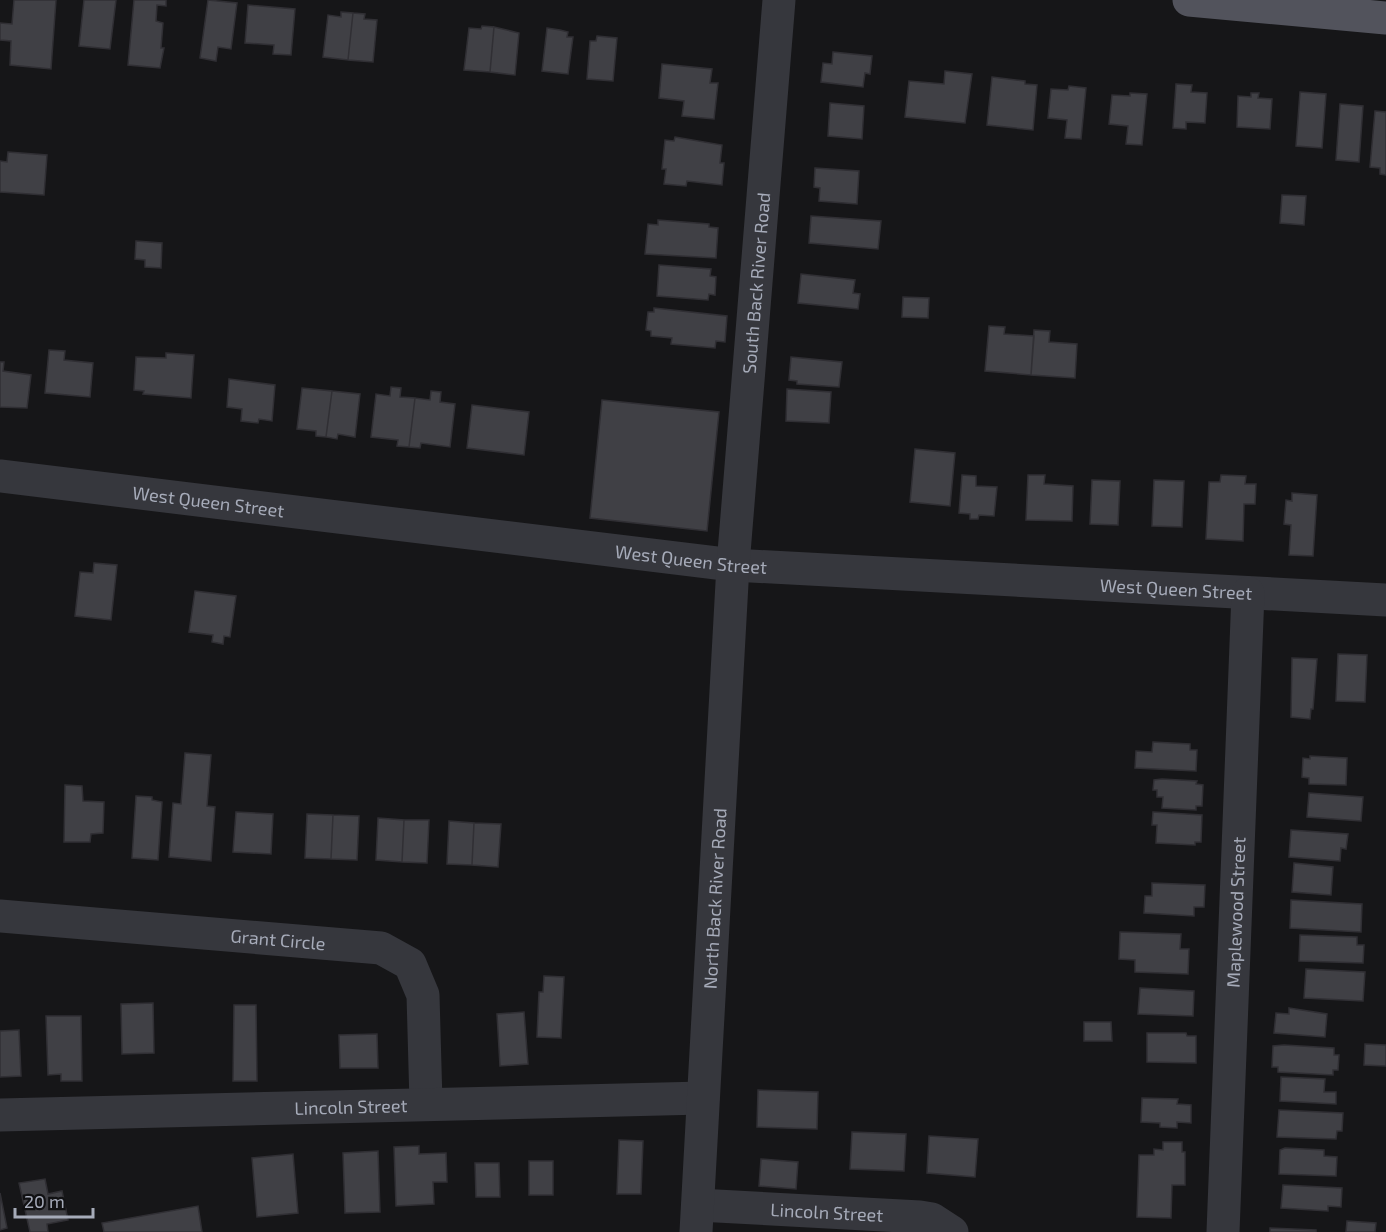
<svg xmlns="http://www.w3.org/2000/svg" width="1386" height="1232" viewBox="0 0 1386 1232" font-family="'Exo 2',sans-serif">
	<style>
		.building { fill: #404045; stroke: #302f34; stroke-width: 1.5 }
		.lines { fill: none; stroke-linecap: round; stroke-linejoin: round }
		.minor { stroke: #36373d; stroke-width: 33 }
		.major { stroke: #52535c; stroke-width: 33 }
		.labels { text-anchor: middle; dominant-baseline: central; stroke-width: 6; stroke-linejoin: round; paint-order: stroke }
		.street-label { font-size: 18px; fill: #a6abb9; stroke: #111113 }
	</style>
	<rect width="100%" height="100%" fill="#161618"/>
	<!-- building -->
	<path class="building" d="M14,0H56L51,69L10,65L11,41L0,40V23L12,24Z
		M84,0H116L110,49L79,46Z
		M134,0H166V6L157,5L156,21L163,23L161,48H164L160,68L128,65Z
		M208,0L237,3L231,49L218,47L216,61L200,58Z
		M248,5L295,9L291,55L273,54L274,45L245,43Z
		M341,12L353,13L348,60L323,57L328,15L341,17Z
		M353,13L365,14L364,19L377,20L373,62L348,60Z
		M482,26L494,27L490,72L464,70L469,28L481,29Z
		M494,27L519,33L515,75L490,72Z
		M547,28L560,30L568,32L567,37H573L568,74L542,71Z
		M597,36L617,38L613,81L587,79L590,41H596Z
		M833,52L872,56L870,74L865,73L863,87L821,82L823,63L832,64Z
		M662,64L712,69L710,83H718L714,119L682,116L684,101L659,98Z
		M945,71L972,74L965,123L905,117L909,81L944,84Z
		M992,77L1025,81V84L1037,85L1033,130L987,125Z
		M1176,84L1192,85L1191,92L1207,93L1205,123L1186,122V129L1173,128Z
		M1069,86L1086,88L1081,139L1065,138L1067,120L1048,118L1051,89L1068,90Z
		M1300,92L1326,94L1322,148L1296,146Z
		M1130,93L1147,94L1142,145L1126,144L1128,126L1109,124L1112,95L1130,96Z
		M1251,93H1259L1258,98L1272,99L1270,129L1237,127L1238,96L1251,97Z
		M830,103L864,106L862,139L828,136Z
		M1340,104L1363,106L1359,162L1336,160Z
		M1375,111L1386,112V175L1380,174V168L1370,167Z
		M675,137L722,145L720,163H724L722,185L687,181L686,186L664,184L666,169H662L665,140L674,141Z
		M8,152L47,155L44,195L0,192V161L7,162Z
		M815,168L859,171L857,204L819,201L820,188L814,187Z
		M1282,195L1306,196L1304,225L1280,223Z
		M811,216L881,221L878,249L809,243Z
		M658,220L709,224V227L718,228L716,258L645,254L648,224L658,225Z
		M136,241L162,243L161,268L145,267V260L135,259Z
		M659,265L711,269L710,276L716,277L715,295L709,294L708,300L657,296Z
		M801,274L855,280L853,293L860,294L858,309L798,303Z
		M903,297L929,298L928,318L902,317Z
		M654,308L727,316L725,342L716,341L715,348L671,344L672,338L651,336V331L646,330L648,312H654Z
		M989,326L1005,327L1004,334L1034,336L1031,375L985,371Z
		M1034,330L1050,331L1049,342L1077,344L1075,378L1031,375Z
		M49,350L65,351L64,360L93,363L90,397L45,393Z
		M166,353L194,355L191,398L143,394L144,391L134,390L136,357L166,358Z
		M791,357L842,362L839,387L797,384V381L789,380Z
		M0,362H4L3,371L31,375L27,408L0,407Z
		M229,379L275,385L272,421L259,419L258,423L241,421L242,409L227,407Z
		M391,387L401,388L400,397L415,398L409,447L397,446L398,440L371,437L376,394L390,396Z
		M302,388L332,391L326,437L316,436V431L297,429Z
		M787,389L831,392L829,423L786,421Z
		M332,391L360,394L355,437L338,434L337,439L326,437Z
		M431,391L441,392L440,402L455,404L450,447L421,443L420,448L409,447L415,398L430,400Z
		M602,400L719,412L707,531L590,518Z
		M472,405L529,412L524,455L467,448Z
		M915,449L955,453L950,506L910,502Z
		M962,475L976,476V486L997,487L994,516L979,515L978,519H970V514L959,513Z
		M1028,475H1045L1044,484L1073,486L1072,521L1026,520Z
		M1221,475L1246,476L1245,484H1256L1255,504H1244L1243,541L1206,539L1209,482H1220Z
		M1092,480L1120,481L1118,525L1090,524Z
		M1154,480L1184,481L1182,527L1152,526Z
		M1292,493L1317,495L1313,556L1289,555L1291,525L1284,524L1286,500L1292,501Z
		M94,563L117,565L111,620L75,616L80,572L93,573Z
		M195,591L236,596L230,637L224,636L223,644L212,642L213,635L189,632Z
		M1338,654L1367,655L1365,702L1336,701Z
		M1292,658L1317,659L1313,709H1311L1310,719L1291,717Z
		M1153,742L1190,744V750H1197L1196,771L1135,768L1136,751L1152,752Z
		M185,753L211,755L207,806L215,807L211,861L169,857L173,803L181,804Z
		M1310,756L1347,758L1346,785L1309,784V778L1302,777L1303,758L1310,759Z
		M1162,779L1197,781L1196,784L1203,785L1202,806H1196V810L1162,808L1163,797H1157V790H1153L1154,780Z
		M65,785L82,786L83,801L104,802L103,833L91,834L90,842H64Z
		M1309,793L1363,797L1361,821L1307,817Z
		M136,796L152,797V800L162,802L158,860L132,858Z
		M236,812L273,814L271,854L233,852Z
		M1153,812L1202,815L1201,842H1195V845L1156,843L1157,825H1152Z
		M307,814L333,815L331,859L305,858Z
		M333,815L359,816L357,860L331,859Z
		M378,818L404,820L402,862L376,860Z
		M404,820H429L427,863L402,862Z
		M449,821L474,823L472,865L447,864Z
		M474,823L501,824L498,867L472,865Z
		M1291,830L1348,834L1346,849L1341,848L1340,861L1289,857Z
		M1294,863L1333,867L1331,895L1292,892Z
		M1152,883L1205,885L1204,907H1194V916L1144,913L1145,896H1152Z
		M1291,900L1362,904L1361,932L1290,928Z
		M1120,932L1181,934L1180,949H1189L1188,974L1135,972V960L1119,959Z
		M1300,935L1357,937V945H1364L1363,963L1299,961Z
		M1306,969L1365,972L1363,1001L1304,998Z
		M544,976L564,977L561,1038L537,1037L539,992H543Z
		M1140,988L1194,991L1193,1016L1138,1014Z
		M153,1003L154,1053L122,1054L121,1004Z
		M234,1005H256L257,1081H233Z
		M1289,1008L1327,1014L1325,1037L1274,1033L1276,1013L1289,1014Z
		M524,1012L528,1064L500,1066L497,1014Z
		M46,1016H81L82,1081H61V1074L48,1075Z
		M1084,1022H1111L1112,1041H1084Z
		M19,1030L21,1076L0,1077V1031Z
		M1147,1033H1186L1187,1036H1196V1063L1147,1062Z
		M377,1034L378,1068H340L339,1035Z
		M1365,1044L1386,1045V1066L1364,1065Z
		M1284,1045L1334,1048V1055H1339L1338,1070H1333V1075L1278,1072V1067H1272L1273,1046Z
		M1281,1077L1325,1079L1324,1092H1336V1104L1280,1101Z
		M758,1090L818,1092L817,1129L757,1127Z
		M1142,1098L1178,1099L1177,1104L1191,1105V1123L1177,1122V1128L1160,1127V1123L1141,1122Z
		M1279,1110L1343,1113L1342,1131H1337L1336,1139L1277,1137Z
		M852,1132L906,1134L904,1171L850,1169Z
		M929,1136L978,1139L975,1177L927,1173Z
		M619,1140L643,1141L641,1194H617Z
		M1163,1142H1182V1152H1185V1185H1172L1171,1218L1137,1217L1139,1155H1154V1149L1163,1150Z
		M419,1146V1154L446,1153L447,1182H433L434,1204L396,1206L394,1147Z
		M1285,1148L1324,1150V1156L1337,1157L1336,1176L1279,1174L1280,1150Z
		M378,1151L380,1212L345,1213L343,1153Z
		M293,1154L298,1213L257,1217L252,1158Z
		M761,1159L798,1162L796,1189L759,1186Z
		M529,1161H553V1195H529Z
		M475,1163H499L500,1197H476Z
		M45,1179L48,1194L62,1191L68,1220L47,1224L48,1232H30L19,1183Z
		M1283,1185L1342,1188L1341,1207L1328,1206V1211L1281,1208Z
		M0,1193L7,1228L0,1230Z
		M198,1206L202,1232H104L102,1223Z
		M1347,1221L1376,1223L1375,1232H1346Z
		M1270,1228L1316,1230V1232H1270Z"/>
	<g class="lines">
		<!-- minor -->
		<g class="minor">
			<path id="s1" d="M0,476L733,565L1386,600"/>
			<path id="s2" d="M0,916L381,948L410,964L423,995L426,1103"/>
			<path id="s3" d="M0,1115L703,1098"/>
			<path id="s4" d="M698,1205L920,1217L932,1219L952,1232"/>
			<path id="s5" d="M696,1232L733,565L779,0"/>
			<path id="s6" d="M1223,1232L1248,593"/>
		</g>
		<!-- major -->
		<path class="major" d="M1189,0L1386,18"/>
	</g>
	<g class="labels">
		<!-- street labels -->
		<g class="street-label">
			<text stroke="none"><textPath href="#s5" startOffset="951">South Back River Road</textPath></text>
			<text stroke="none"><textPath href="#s1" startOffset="210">West Queen Street</textPath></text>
			<text stroke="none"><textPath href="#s1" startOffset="696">West Queen Street</textPath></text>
			<text stroke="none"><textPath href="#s1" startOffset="1182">West Queen Street</textPath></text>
			<text stroke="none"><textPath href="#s5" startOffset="334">North Back River Road</textPath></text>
			<text stroke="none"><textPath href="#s6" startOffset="320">Maplewood Street</textPath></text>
			<text stroke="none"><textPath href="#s2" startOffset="279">Grant Circle</textPath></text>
			<text stroke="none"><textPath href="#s3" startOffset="351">Lincoln Street</textPath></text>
			<text stroke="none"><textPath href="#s4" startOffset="129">Lincoln Street</textPath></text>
		</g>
	</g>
	<!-- scale -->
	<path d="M15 1208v9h78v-9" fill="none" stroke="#a6abb9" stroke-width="3"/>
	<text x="24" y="1208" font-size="18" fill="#a6abb9" stroke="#111113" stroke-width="4.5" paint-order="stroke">20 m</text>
</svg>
